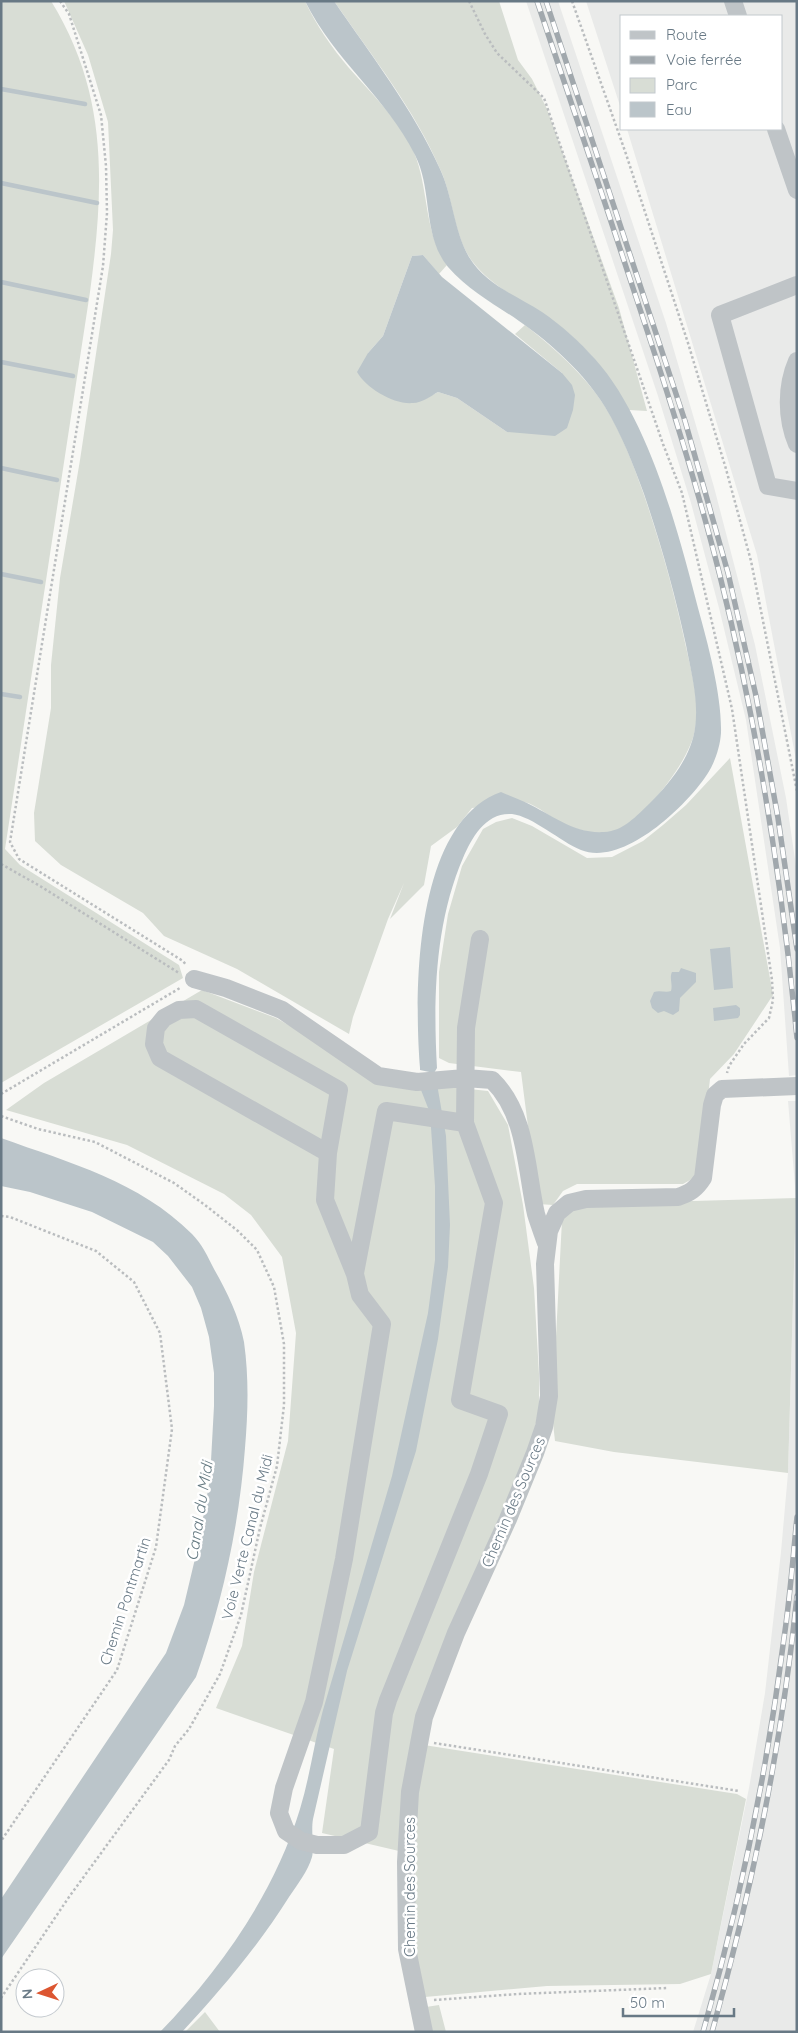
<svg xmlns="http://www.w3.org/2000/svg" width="798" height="2033" viewBox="0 0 798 2033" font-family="Quicksand,sans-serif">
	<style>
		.built { fill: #e9eae9 }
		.green { fill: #d8ddd5 }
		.water { fill: #bbc5ca }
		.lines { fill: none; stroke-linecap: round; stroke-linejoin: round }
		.stream { stroke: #bbc5ca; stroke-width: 4.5 }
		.path { stroke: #babdbf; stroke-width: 2.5; stroke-dasharray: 2.5 2.5; stroke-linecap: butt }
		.minor { stroke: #bfc4c7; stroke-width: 18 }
		.rail-casing { stroke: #a1a8ad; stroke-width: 5.5 }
		.rail { stroke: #fff; stroke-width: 4; stroke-dasharray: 11; stroke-linecap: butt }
		.labels { text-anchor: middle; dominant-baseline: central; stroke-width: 5; stroke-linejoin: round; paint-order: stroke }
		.street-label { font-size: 15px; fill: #687985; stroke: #fff }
		.water-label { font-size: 16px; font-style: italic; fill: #647981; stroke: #fff }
	</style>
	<rect width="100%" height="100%" fill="#f8f8f5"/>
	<!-- built -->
	<path class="built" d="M526,1H558L666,323L714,487L755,645L786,798L797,873V1075L789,1076L780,948L746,720L719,608L691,503L658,396Z
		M586,1H797V765L757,555L627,129H782V16H622V112Z
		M788,1101H797V2032H693L711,1974L749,1788L765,1693L781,1552L788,1473L796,1198Z"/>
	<!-- green -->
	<path class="green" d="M1,1H51C109,95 104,187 90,292L5,849L20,865L179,965L183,978L1,1083Z
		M64,1H305C316,25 332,48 349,68C371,93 395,116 411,146C430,183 422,230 447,265L439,274L423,255L412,256L383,336L368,353L425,399L438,392L457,398L507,432L562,373L515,334L525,325C554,348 584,374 604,405C622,433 633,464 644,495C661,545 675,595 686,647C692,674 700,702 695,729C691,759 646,817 619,829C600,838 575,830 558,821C548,815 538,807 528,803C521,800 483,807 472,808L457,827L431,846L424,885L390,919L404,883L388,919L353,1017L349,1034L237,969L164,936L143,913L61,865L35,841L34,813L51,708V665L60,578L80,460L111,254L113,230L108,122L88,55Z
		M334,1H499L518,60L532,79L547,109L619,308L647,411L629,410C611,377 588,347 557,324C528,302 494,290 472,261C454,237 453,198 441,171C415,110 372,56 334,1Z
		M730,758L773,995L734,1054L710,1079L699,1175L683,1184H577L563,1191L553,1205L538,1204L521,1072L449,1063L439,1058V972L448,914L462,866L483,829L496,822L512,818L532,826L587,858L612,857L643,841L663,825L686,805Z
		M202,990L276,1018L308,1036L367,1078L488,1091L508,1125L523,1205L534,1288L539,1374V1408L534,1432L521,1469L460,1605L399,1851L322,1833L334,1749L216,1708L242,1646L254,1572L288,1441L296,1333L282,1257L251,1215L224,1194L127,1145L6,1110L44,1083Z
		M796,1198L788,1473L614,1452L555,1441L552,1414L562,1220L571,1210L586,1204Z
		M424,1745L737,1794L746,1799L711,1974L680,1984L547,1986L425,1997L414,1946L417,1788Z
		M439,2005L446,2032H432L426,2007Z
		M205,2012L220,2032H185Z"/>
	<!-- water -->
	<path class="water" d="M305,1H334C371,55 413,109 440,169C453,197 454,231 469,257C486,285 516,295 542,312C561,325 580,342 595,359C649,419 678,531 698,608C708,644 722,696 721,733C720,747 715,762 708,773C687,806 623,867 581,850C561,842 532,816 512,814C486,812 472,837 463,858C435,923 433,998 437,1068L434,1073L420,1070V1068C414,992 414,823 501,792C510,796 519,799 527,803C552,815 574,834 604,832C624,831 636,816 650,803C670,783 691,757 695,728C699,700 691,672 686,645C675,594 661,544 644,494C633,464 622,435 605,407C585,374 551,343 519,321C493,303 469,291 448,267C422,235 433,190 415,155C387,98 334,60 305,1Z
		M423,255L442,277L562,373L572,385L575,395L573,410L567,428L555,436L507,432L457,398L438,392C431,396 422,403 413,403C394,405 366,388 357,372L368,353L383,336L412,256Z
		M730,947L733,988L714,990L710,949Z
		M681,968L696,973V982L680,998L679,1011L673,1015L664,1011L658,1013L652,1008L650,1001L654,992C660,990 666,993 671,991C673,984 669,978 672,972H679Z
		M736,1005L740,1008V1015L738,1018L714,1021L713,1008Z
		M437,1084L446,1136L450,1225L448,1267L438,1339L416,1451L347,1671L313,1819C311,1830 314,1850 312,1857C308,1871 297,1885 289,1897C259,1945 221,1990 182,2032H160C221,1969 274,1894 300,1809C310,1776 314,1743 323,1710L392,1476L428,1313L435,1260V1186L430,1113L421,1090Z
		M1,1138C70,1163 139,1181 192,1234C202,1244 208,1257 214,1269C227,1292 239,1316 244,1342C249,1377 248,1413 245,1448C239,1527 222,1603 196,1677L1,1959V1899L166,1653L184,1605L198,1546L210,1479L214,1406V1373L209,1337L201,1308L192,1287L168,1256L153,1242L92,1212L30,1192L1,1186Z"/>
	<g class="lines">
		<!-- stream -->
		<path class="stream" d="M1,89L85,104
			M1,183L97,203
			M1,282L86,300
			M1,362L73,376
			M1,468L57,480
			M1,574L41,582
			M1,694L20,697"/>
		<!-- path -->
		<path class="path" d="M60,1L69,14L101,115L106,166L107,213L103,266L10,842L19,859L183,961L186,965
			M469,1L485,34L497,53L544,98L663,444L682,493L732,709L772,980L773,1000L769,1018L744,1044L729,1066L727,1073
			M572,1L626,154L688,343L726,469L751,561L797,791
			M1,864L40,886L179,973
			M1,1094L180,988
			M1,1116L38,1129L95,1142L174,1183L205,1205L238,1231L257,1250L274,1287L284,1344V1405L277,1466L260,1528L241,1615L220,1674L189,1729L175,1746L169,1760L69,1897L1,1998
			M1,1216L10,1217L96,1251L134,1282L160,1333L172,1429L156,1547L117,1670L1,1841
			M434,1743L739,1791
			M434,2000L518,1994L667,1988"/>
		<!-- minor -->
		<path class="minor" d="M733,1L738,16
			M776,129L797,190
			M797,285L720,315L768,486L797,491
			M797,361C786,386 786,418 797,444
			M194,979L226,988L282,1010L378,1076L417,1082L465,1078L492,1080C527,1114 526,1170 536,1214C539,1224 543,1234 546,1243
			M328,1153L160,1058L154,1044L156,1028L164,1018L179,1010L196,1009L339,1090L328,1153L325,1200L355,1274L360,1295L382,1324L344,1559L314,1702L284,1788L279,1813L286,1831L301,1841L317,1845H344L369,1832L384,1713L388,1700L479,1474L499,1414L460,1400L494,1203L465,1123
			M355,1273L386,1111L465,1123L466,1028L480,939
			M424,2032L407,1949L406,1862L410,1792L424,1717L456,1633L508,1519L535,1453L544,1427L549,1396L545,1264L549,1231L557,1213L569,1203L586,1199L678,1197C690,1193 696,1189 703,1178L712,1105L715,1095L722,1089L797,1086"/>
		<defs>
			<path id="rail" d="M537,1C571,102 605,202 638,303C668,393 697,484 720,576C758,728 782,882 797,1038
				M546,1L685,421L728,573L756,696L778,818L797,949
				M703,2032C740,1903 767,1771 784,1638C790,1598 793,1557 797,1517
				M712,2032C752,1890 782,1743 797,1596"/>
		</defs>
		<!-- rail casing -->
		<use href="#rail" class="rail-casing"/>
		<!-- rail -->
		<use href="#rail" class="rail"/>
	</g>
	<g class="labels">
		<!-- street labels -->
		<g class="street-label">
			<text transform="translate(513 1502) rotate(-67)">Chemin des Sources</text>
			<text transform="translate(247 1537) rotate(-76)">Voie Verte Canal du Midi</text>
			<text transform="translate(125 1601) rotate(-72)">Chemin Pontmartin</text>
			<text transform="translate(409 1887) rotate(-90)">Chemin des Sources</text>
		</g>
		<!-- water labels -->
		<g class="water-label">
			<text transform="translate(199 1511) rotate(-81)">Canal du Midi</text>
		</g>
	</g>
	<!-- border -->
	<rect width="798" height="2033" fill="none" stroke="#687985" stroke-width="5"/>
	<!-- legend -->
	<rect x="620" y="15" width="162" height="115" fill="#ffffff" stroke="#c3c9ce"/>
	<rect x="630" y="31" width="25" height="8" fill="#bfc4c7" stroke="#c3c9ce"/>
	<text x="666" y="40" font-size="15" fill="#687985">Route</text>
	<rect x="630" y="56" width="25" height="8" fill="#a1a8ad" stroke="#c3c9ce"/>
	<text x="666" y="65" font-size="15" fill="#687985">Voie ferrée</text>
	<rect x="630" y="78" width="25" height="15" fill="#d8ddd5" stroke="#c3c9ce"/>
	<text x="666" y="90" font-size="15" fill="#687985">Parc</text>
	<rect x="630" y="102" width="25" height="15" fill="#bbc5ca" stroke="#c3c9ce"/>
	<text x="666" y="115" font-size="15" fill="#687985">Eau</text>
	<!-- north arrow -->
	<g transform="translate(40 1993) rotate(266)"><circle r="24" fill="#ffffff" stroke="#c3c9ce"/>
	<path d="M0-4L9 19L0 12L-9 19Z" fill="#dc5631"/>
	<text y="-8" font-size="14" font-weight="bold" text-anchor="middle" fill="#687985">N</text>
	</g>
	<!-- scale -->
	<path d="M623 2008v8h111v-8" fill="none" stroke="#687985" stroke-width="2.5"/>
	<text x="630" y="2008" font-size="15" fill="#687985" stroke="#ffffff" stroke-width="4" paint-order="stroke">50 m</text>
</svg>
